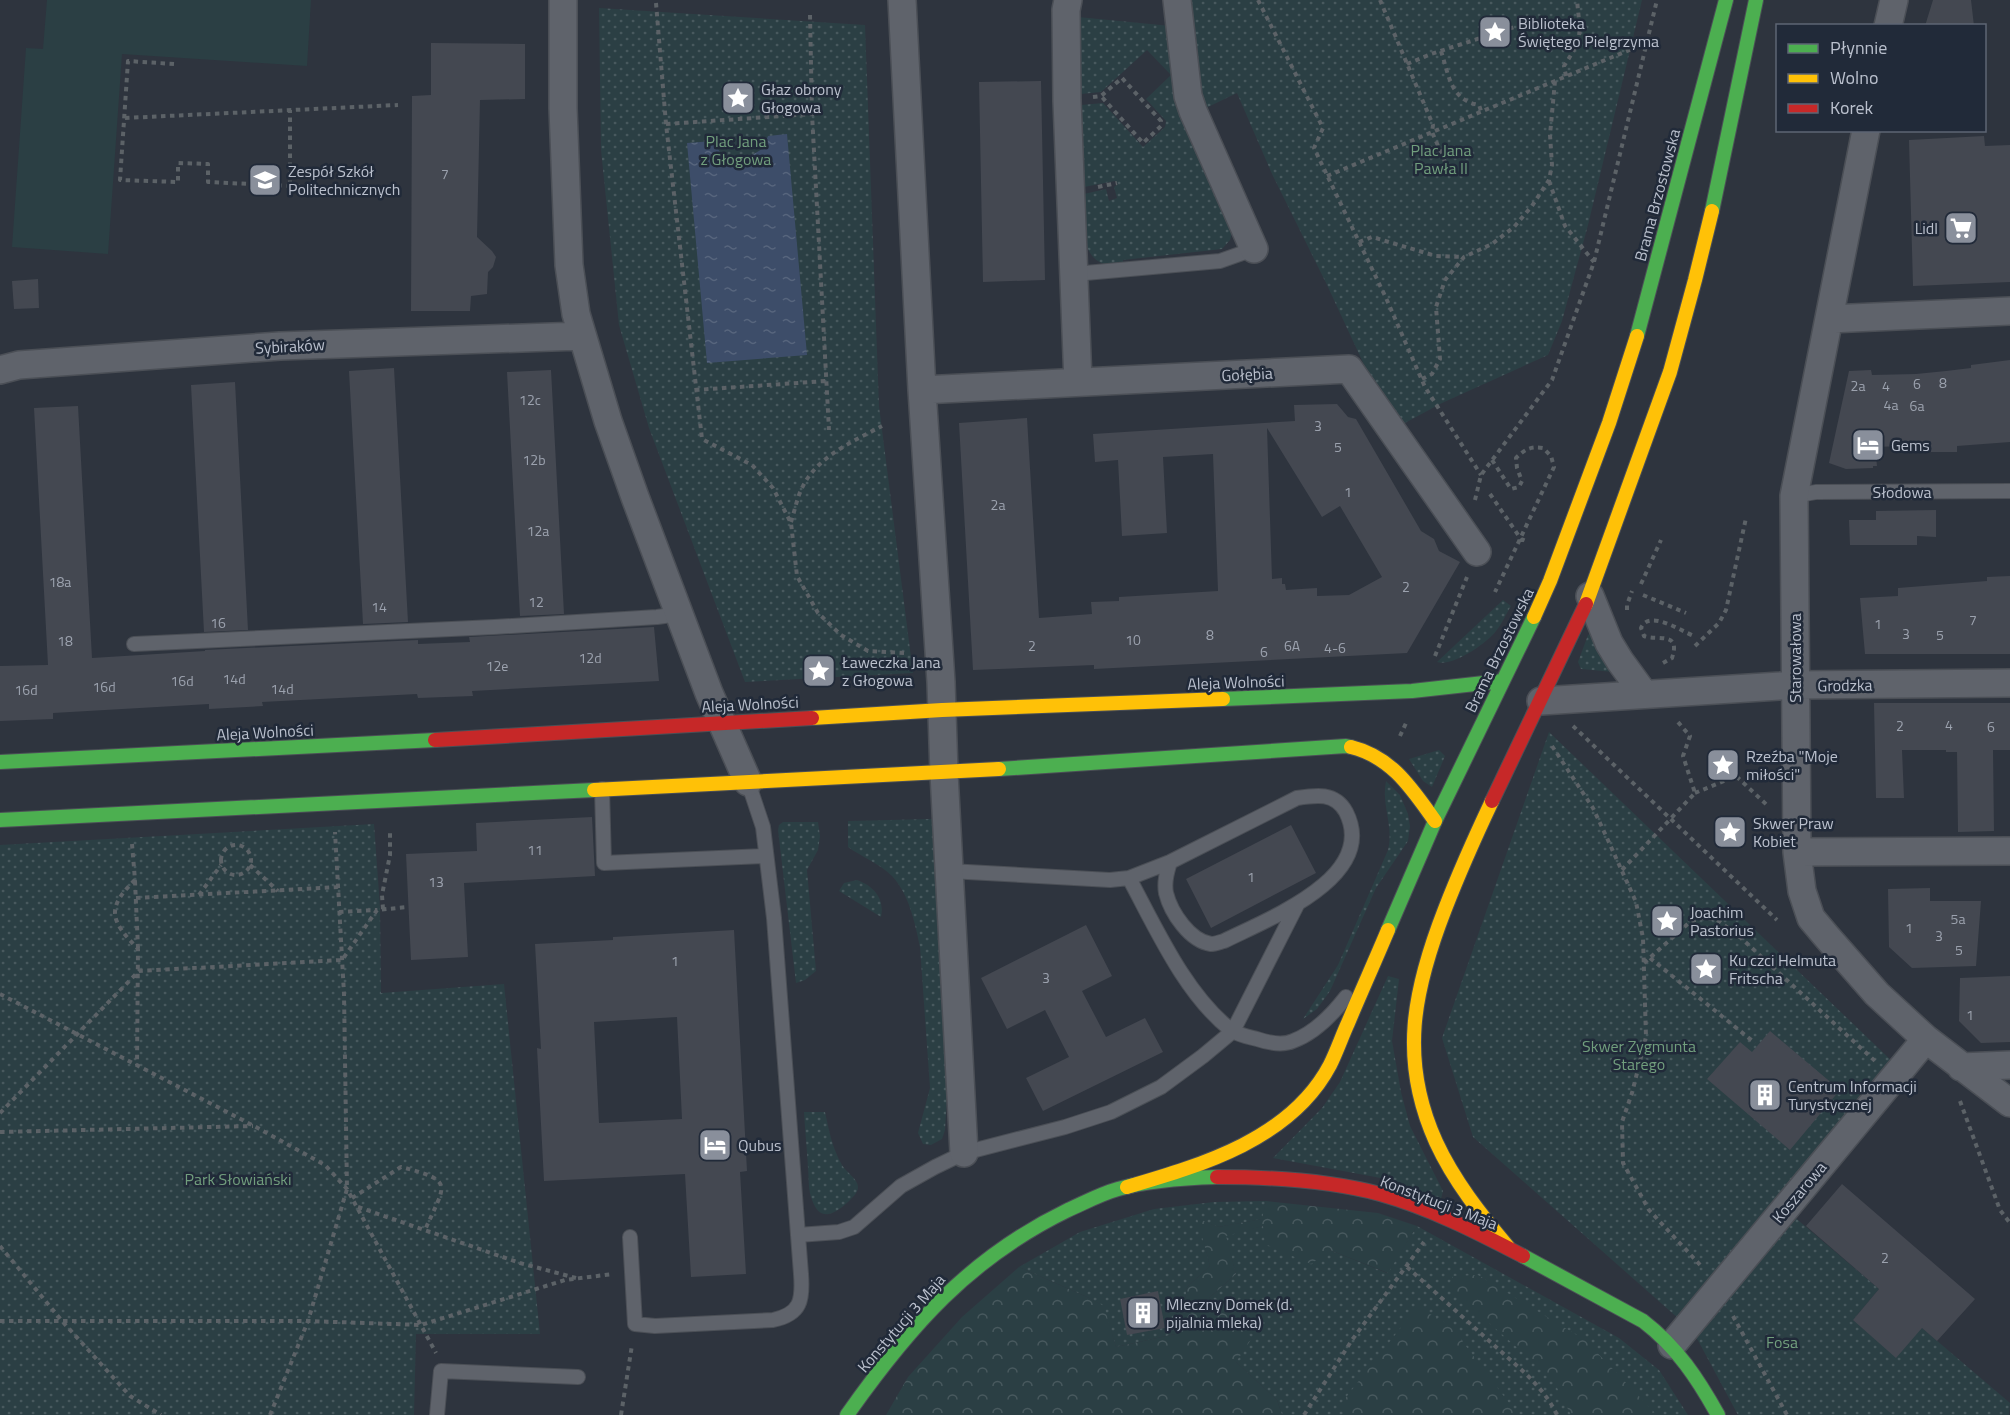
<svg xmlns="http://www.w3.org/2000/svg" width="2010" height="1415" viewBox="0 0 2010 1415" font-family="'Titillium Web',sans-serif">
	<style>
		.green { fill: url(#green-dots) }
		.forest { fill: url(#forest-crowns) }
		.pitch { fill: #2b3f44 }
		.water { fill: url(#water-ripples) }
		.building { fill: #444851; fill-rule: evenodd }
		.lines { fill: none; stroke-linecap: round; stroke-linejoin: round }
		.lane-casing { stroke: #4b4f56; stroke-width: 16 }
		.street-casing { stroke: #4b4f56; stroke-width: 30 }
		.fast-casing { stroke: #4b4f56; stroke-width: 16 }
		.slow-casing { stroke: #4b4f56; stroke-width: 16 }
		.jam-casing { stroke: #4b4f56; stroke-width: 16 }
		.path { stroke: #5c6267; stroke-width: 4; stroke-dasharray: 4.5 4.5; stroke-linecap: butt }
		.lane { stroke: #5f636b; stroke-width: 14 }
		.street { stroke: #5f636b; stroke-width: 27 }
		.fast { stroke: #4caf50; stroke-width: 14 }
		.slow { stroke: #ffc107; stroke-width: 14 }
		.jam { stroke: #c62828; stroke-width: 14 }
		.labels { text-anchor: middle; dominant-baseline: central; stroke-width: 5; stroke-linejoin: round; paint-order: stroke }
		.number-label { font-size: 14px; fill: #9ca2ae }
		.poi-label { font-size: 16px; fill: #bac0cd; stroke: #212a39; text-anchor: start }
		.park-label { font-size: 16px; fill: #719e7d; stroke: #212a39 }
		.street-label { font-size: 16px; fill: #bac0cd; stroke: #212a39 }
	</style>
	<defs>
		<pattern id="green-dots" width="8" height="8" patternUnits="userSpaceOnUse" patternTransform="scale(1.5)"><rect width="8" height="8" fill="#2b3f44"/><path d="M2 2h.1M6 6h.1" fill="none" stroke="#48595e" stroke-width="1.8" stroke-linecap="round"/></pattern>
		<pattern id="forest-crowns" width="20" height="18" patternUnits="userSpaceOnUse" patternTransform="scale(1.5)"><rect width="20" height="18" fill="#2b3f44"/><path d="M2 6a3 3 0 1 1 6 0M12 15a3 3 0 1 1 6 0" fill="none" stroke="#48595e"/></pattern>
		<pattern id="water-ripples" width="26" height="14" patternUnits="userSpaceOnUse" patternTransform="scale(1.5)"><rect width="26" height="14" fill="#3d4d69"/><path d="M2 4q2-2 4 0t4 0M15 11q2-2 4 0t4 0" fill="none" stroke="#57657d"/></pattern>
	</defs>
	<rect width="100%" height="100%" fill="#2e343e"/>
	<!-- green -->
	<path class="green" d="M1189,0H1642L1588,225L1562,321L1548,355L1442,403L1403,424L1366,369L1327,285L1272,174L1237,93L1208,107H1201Z
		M599,8L865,25L879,406L913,673L745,682L649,428L619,325L601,150Z
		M1078,17L1171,26L1232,233L1230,240L1222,249L1123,260V264C1117,265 1110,266 1104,264C1077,255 1085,215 1084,194L1106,189L1109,201L1117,198L1114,187L1118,184L1115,181L1084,187L1081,105L1103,103L1143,147L1165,127L1166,121L1146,99L1171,75L1147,50L1101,92L1081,94Z
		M1503,600L1511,606C1506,614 1502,624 1496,631C1487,643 1453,667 1437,662Z
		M1596,630L1614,672L1581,669L1578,662L1588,635Z
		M1549,732L1895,1064L1679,1319L1473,1137L1442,1038Z
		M1439,750L1445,756L1432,787L1423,781L1409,759Z
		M1386,781L1400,795L1408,814L1410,826L1408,841L1376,888L1330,991L1317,1009L1303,1019L1338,965L1388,850C1394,826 1381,805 1386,781Z
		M932,819L947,1096L945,1130L942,1139L931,1145L923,1144L918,1133L930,1088L920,947C915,923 909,894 892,876C880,864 862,857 848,847V821Z
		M783,822H818L820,836L818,850L807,870L816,971L805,980L796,983L778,830L779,825Z
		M374,824L380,907L381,993L504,984L540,1334H416L414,1415H0V845Z
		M857,880C874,886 885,899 881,917L839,891L844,883Z
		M1388,976L1399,979L1392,1041L1401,1092L1410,1126L1443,1191L1441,1199L1386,1179L1273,1158L1322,1108L1340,1082Z
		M804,1112H825C829,1130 832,1148 842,1165C846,1172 858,1179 858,1187C858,1193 852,1198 848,1202C835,1214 820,1223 812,1200C808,1190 809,1179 808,1168C807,1149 805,1131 804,1112Z
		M1266,1201L1263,1219L1218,1227L1198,1219L1210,1266L1187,1287L1180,1333L1116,1347L1103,1306L1087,1297L1019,1267L1080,1232L1154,1209L1214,1202Z
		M1792,1215L1879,1289L1853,1320L1922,1328L2010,1403L2009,1415H1738L1694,1333Z
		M1263,1226L1330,1250L1387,1273L1417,1226L1619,1338L1659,1370L1688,1415H1282L1277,1400L1236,1362L1209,1298L1236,1274L1225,1235Z"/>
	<!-- forest -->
	<path class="forest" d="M1266,1201L1378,1213L1417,1226L1388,1273L1330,1250L1311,1264L1265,1244L1263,1226L1226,1236L1236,1274L1209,1298L1252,1338L1236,1362L1277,1400L1282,1415H886L908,1377L962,1317L1019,1267L1087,1297L1104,1306L1116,1347L1180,1333L1187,1287L1210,1266L1197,1218L1218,1227L1262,1219Z
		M1478,1275L1585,1340L1657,1415H1571L1552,1378L1448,1287L1453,1276Z
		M1417,1307L1450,1325L1518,1415H1348L1340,1405Z"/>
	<!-- pitch -->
	<path class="pitch" d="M47,0H311L307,66L122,54L108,254L12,247L26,48L43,49Z"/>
	<!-- water -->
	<path class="water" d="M787,134L807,355L707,363L687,143L714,141C723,166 745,162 763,148L768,136Z"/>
	<!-- building -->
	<path class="building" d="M1933,0H1971L1974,26H1925Z
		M431,43L525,44V99L480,100L477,237L492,251L496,257L493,267L488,272L487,294L471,296L470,311H411L412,96L431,95Z
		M1041,81L1045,280L983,282L979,82Z
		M1984,136L1985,146L2010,145V282L1913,286L1909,140Z
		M38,279L39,308L14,309L12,281Z
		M2010,360V442L1957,446V452H1931V445L1875,447L1877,466H1873V468L1846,469L1829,463L1849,371L1871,370L1872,375L1916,374L1946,371L1971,368V365Z
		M394,368L408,622L363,624L349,371Z
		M551,370L564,614L520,616L507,372Z
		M235,382L248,630L204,632L191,385Z
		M1337,404L1348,417L1356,419L1421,531L1434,539L1439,551L1460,562L1407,653L1094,669V665L973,670L959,423L1027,418L1039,618L1092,614L1091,602L1119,601V597L1218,591L1213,454L1163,457L1167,533L1122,536L1118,460L1095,462L1093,434L1295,421L1294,405ZM1267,428L1322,517L1340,506L1382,577L1349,595L1317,596V588L1286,590L1285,584H1282V578L1272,579Z
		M78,406L92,658L205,651V650L418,640V644L470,642L469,637L654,627L659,681L472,691L473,696L418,698L417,694L262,702L263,706L209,709V704L53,713V719L0,721V666L48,665L34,408Z
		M1936,510V537L1917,536V545H1850L1849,520H1876V511Z
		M2010,576V654H1865L1860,598L1898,596V588L1987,581V577Z
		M1874,703H2010V750H1993L1994,831L1958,832L1957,752H1946V750H1902L1904,798H1876Z
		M592,817L595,876L464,883L468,957L411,960L406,854L477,851L476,823Z
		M1291,825L1316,873L1211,928L1186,879Z
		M1930,888V901H1981L1976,966L1912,968L1889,947L1888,889Z
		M1086,925L1112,976L1082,991L1106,1037L1145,1018L1163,1052L1043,1111L1026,1078L1069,1057L1045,1010L1007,1029L981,978Z
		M734,930L747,1171L740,1172L746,1274L691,1277L685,1174L544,1181L537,1048L541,1049L535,944L613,940V937ZM677,1017L682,1119L599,1123L594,1022Z
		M2010,976V1042L1981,1043L1959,1021L1960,978Z
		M1770,1031L1840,1090L1790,1150L1707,1079L1740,1042L1752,1052Z
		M1842,1184L1975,1299L1937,1341L1922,1328L1896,1358L1853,1320L1879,1289L1806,1226Z
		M1158,1291L1165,1328L1127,1335L1120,1299Z"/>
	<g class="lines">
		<defs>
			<path id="lane" d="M1074,274L1220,261L1254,249
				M1794,496L1816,492L2010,491
				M134,644L494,627L657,617L679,614
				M748,782L763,827L774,918L798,1235L839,1232L854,1227L901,1186L935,1167L964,1153L1065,1127L1111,1112L1161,1087L1203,1056L1233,1031L1297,905
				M602,789L604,863L766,856
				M949,871L1110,880L1129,878C1156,928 1185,994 1231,1030C1238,1035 1249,1037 1257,1039C1269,1043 1282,1046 1293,1041C1315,1033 1332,1015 1346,997
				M1129,878L1170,862L1297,798C1316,795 1335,792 1346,812C1379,877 1268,919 1224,941C1220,942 1215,944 1211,944C1190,941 1171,913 1166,893C1164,882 1167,872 1170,862
				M630,1237L635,1324L655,1326L773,1320C801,1314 803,1300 801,1274C800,1261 799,1248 798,1235
				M437,1415L441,1371L578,1377"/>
			<path id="street" d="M563,0V108L569,265L576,314L608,421L635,497L709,693L748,782
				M902,0L922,390L941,682L944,773L964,1153
				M1068,0L1066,10L1067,101L1078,382
				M1177,0L1188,96L1193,111L1254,249
				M1888,26L1894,0
				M1866,130L1794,496L1797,852L1802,891L1811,918L1827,937L1877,994L1926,1039L2010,1103
				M1829,319L2010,311
				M0,370L19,365L280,346L581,336
				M922,390L1349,369L1477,552
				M1590,596L1609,643L1620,661L1644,694
				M1541,701L1795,685L2010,683
				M1797,852L2010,851
				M1961,1067L2010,1065
				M1672,1345L1926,1039"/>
			<path id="fast" d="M1712,211L1756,0
				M1637,336L1726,0
				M1223,699L1412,691L1502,681
				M0,762L435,740
				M999,769L1346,746L1351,747
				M0,820L594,790
				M1388,930L1435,821L1534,617
				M1523,1256L1643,1321C1677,1347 1698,1379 1718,1415
				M847,1415C909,1327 969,1258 1068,1210C1084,1203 1100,1194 1118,1189C1149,1180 1184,1178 1217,1177"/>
			<path id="slow" d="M1586,604L1670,372L1695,280L1712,211
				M1534,617L1550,581L1609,423L1637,336
				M812,718L942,710L1223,699
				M1351,747C1392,757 1412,789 1435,821
				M594,790L999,769
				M1492,801C1475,837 1459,873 1445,909C1413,991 1399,1060 1436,1142C1454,1181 1481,1215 1508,1247
				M1127,1187C1202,1165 1291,1139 1330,1065C1337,1051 1342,1036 1348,1023C1361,992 1375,961 1388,930"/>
			<path id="jam" d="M435,740L812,718
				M1492,801L1586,604
				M1217,1177C1271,1177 1327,1180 1380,1194C1430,1208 1477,1232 1523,1256"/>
		</defs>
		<!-- lane casing -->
		<use href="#lane" class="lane-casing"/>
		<!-- street casing -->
		<use href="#street" class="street-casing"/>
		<!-- fast casing -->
		<use href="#fast" class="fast-casing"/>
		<!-- slow casing -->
		<use href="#slow" class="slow-casing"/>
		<!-- jam casing -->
		<use href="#jam" class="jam-casing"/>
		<!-- path -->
		<path class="path" d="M1258,0L1323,128L1314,148L1386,298L1425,387L1481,475
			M1380,0L1433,125L1432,132L1449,171
			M656,3L666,124L702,439L752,465L773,488L791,523L797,576L818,613L841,635L868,651L905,653
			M810,15L812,114
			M1441,51C1449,75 1450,100 1479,105L1481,111
			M174,64L128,61L120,180L178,182V163L208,164V182L313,187
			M1407,64L1431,54L1533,21
			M1566,76L1564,66C1584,36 1580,34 1577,0
			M1093,97L1101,96L1122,78L1161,121V126L1143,143L1101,96
			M125,118L398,105
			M666,124L812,114L829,430
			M1327,176L1646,43
			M1549,181L1565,226L1594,262
			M290,185V110
			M1098,187L1117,183
			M1359,242L1372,237L1436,256L1463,257
			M1422,379L1432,374L1440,359L1436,307L1445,280L1464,257L1492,244L1514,227L1532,206L1549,180L1552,165L1550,135L1555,81
			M695,390L826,381
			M1492,460L1511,489L1519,487L1522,481L1517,468L1516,458C1525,449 1531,446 1543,448L1551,456L1554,467L1495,592
			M1490,494L1521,539L1526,541
			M1475,500L1481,475L1552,380L1594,262L1657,0
			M791,522C795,510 797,497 803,486C818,456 854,441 882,426
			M1641,584L1661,540
			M1643,595L1686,613
			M1627,610V605L1632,591
			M1695,646L1719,623L1726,610L1746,518
			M1435,656L1467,577
			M1663,663L1672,658C1681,631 1658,641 1644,636L1641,628C1649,609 1681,631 1694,636
			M1573,726L1777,920
			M1400,736L1407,721
			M1552,746L1593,808L1607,838L1636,902L1643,938L1646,1037L1632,1093L1622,1122L1623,1163L1649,1210L1702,1267
			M1695,793L1736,776L1768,806
			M132,844L135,880C105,909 111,921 138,949L137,1065
			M221 860a15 15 0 1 1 30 0a15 15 0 1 1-30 0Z
			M250,865L278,891
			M1622,870L1695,793L1683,756L1690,736L1677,721
			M135,881L138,948
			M199,895L221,865
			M136,898L338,887
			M383,909L382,895L390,855V830
			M339,912L377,910
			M1650,958L1755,1043
			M1644,963L1690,922L1701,918L1716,919L1741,938L1875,1061
			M0,994L254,1126L325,1165L347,1189L436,1353
			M1960,1101L2000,1210L2010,1223
			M0,1113L139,971L342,960L377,910L408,907
			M0,1132L253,1126
			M352,1198L401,1167C456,1181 445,1184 425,1230
			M358,1207L520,1263L576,1278
			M0,1246L62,1321L130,1396L161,1415
			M1407,1267L1525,1373C1538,1386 1549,1398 1557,1415
			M1733,1316L1787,1415
			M0,1321H308L421,1325L565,1280L613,1274
			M270,1415L308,1321L347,1189L344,994L335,832
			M621,1415L632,1345
			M1304,1415L1352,1340L1424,1242"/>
		<!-- lane -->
		<use href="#lane" class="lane"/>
		<!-- street -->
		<use href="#street" class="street"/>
		<!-- fast -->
		<use href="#fast" class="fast"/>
		<!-- slow -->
		<use href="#slow" class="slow"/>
		<!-- jam -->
		<use href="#jam" class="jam"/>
	</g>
	<!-- icons -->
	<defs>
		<symbol id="sight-square" viewBox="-11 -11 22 22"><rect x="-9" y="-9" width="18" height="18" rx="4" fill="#898f9b" stroke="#212a39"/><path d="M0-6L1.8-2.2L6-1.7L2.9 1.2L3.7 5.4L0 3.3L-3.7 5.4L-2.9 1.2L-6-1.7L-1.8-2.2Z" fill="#fff"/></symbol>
		<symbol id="school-square" viewBox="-11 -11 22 22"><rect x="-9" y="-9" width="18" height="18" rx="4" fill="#898f9b" stroke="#212a39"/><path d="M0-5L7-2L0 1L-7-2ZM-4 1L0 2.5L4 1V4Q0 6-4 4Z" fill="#fff"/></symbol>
		<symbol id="supermarket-square" viewBox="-11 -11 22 22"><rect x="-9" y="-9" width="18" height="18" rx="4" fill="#898f9b" stroke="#212a39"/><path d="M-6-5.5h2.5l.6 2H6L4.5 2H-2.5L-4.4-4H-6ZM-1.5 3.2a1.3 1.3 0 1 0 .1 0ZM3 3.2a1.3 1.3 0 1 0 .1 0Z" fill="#fff"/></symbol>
		<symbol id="hotel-square" viewBox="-11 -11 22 22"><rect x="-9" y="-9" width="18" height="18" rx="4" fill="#898f9b" stroke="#212a39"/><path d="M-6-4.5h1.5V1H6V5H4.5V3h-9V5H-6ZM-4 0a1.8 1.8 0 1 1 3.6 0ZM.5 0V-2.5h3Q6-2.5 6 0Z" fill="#fff"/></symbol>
		<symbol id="building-square" viewBox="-11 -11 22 22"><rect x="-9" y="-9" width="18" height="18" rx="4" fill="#898f9b" stroke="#212a39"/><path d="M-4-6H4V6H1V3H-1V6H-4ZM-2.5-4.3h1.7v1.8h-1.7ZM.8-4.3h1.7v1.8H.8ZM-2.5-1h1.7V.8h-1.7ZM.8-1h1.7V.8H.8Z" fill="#fff"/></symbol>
	</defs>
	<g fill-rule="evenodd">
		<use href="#sight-square" x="1476" y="13" width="38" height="38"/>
		<use href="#sight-square" x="719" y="79" width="38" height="38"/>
		<use href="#school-square" x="246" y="161" width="38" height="38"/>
		<use href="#supermarket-square" x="1942" y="209" width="38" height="38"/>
		<use href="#hotel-square" x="1849" y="426" width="38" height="38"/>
		<use href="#sight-square" x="800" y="652" width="38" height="38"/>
		<use href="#sight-square" x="1704" y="746" width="38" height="38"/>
		<use href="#sight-square" x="1711" y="813" width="38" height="38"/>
		<use href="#sight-square" x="1648" y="902" width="38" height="38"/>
		<use href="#sight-square" x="1687" y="950" width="38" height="38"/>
		<use href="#building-square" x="1746" y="1076" width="38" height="38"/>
		<use href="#hotel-square" x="696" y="1126" width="38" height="38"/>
		<use href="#building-square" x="1124" y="1294" width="38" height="38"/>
	</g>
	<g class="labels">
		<!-- number labels -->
		<g class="number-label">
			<text x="445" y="173">7</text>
			<text x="1943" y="382">8</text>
			<text x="1917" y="383">6</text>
			<text x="1858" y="385">2a</text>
			<text x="1886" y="385">4</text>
			<text x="530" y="399">12c</text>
			<text x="1891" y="404">4a</text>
			<text x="1917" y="405">6a</text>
			<text x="1318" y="425">3</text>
			<text x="1338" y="446">5</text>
			<text x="534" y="459">12b</text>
			<text x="1348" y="491">1</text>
			<text x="998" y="504">2a</text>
			<text x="538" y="530">12a</text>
			<text x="60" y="581">18a</text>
			<text x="1406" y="586">2</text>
			<text x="536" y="601">12</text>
			<text x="379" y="606">14</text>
			<text x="1973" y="619">7</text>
			<text x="218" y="622">16</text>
			<text x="1878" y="623">1</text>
			<text x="1906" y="633">3</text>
			<text x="1210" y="634">8</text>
			<text x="1940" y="634">5</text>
			<text x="1133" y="639">10</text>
			<text x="65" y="640">18</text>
			<text x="1032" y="645">2</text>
			<text x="1292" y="645">6A</text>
			<text x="1335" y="647">4-6</text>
			<text x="1264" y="651">6</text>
			<text x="590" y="657">12d</text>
			<text x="497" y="665">12e</text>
			<text x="234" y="678">14d</text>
			<text x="182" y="680">16d</text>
			<text x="104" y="686">16d</text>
			<text x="282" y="688">14d</text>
			<text x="26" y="689">16d</text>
			<text x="1949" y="724">4</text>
			<text x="1900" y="725">2</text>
			<text x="1991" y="726">6</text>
			<text x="535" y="849">11</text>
			<text x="1251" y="876">1</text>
			<text x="436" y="881">13</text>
			<text x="1958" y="918">5a</text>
			<text x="1909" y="927">1</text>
			<text x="1939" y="935">3</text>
			<text x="1959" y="949">5</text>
			<text x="675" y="960">1</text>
			<text x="1046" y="977">3</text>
			<text x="1970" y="1014">1</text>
			<text x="1885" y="1257">2</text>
		</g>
		<!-- poi labels -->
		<g class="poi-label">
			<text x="1518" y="23">Biblioteka<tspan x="1518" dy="18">Świętego Pielgrzyma</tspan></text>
			<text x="761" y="89">Głaz obrony<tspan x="761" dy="18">Głogowa</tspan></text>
			<text x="288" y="171">Zespół Szkół<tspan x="288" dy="18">Politechnicznych</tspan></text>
			<text x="1938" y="228" text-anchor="end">Lidl</text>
			<text x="1891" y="445">Gems</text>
			<text x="842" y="662">Ławeczka Jana<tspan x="842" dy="18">z Głogowa</tspan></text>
			<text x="1746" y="756">Rzeźba "Moje<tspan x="1746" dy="18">miłości"</tspan></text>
			<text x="1753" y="823">Skwer Praw<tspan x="1753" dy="18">Kobiet</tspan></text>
			<text x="1690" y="912">Joachim<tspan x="1690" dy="18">Pastorius</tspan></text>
			<text x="1729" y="960">Ku czci Helmuta<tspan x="1729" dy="18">Fritscha</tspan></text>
			<text x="1788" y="1086">Centrum Informacji<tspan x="1788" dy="18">Turystycznej</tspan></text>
			<text x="738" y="1145">Qubus</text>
			<text x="1166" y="1304">Mleczny Domek (d.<tspan x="1166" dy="18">pijalnia mleka)</tspan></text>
		</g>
		<!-- park labels -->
		<g class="park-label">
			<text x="736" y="141">Plac Jana<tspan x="736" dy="18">z Głogowa</tspan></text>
			<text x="1441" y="150">Plac Jana<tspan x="1441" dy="18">Pawła II</tspan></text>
			<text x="1639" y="1046">Skwer Zygmunta<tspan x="1639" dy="18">Starego</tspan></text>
			<text x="238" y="1179">Park Słowiański</text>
			<text x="1782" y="1342">Fosa</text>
		</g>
		<!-- street labels -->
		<g class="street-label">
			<text transform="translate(1657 195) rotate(-75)">Brama Brzostowska</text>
			<text transform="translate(290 346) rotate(-3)">Sybiraków</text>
			<text transform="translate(1247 374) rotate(-3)">Gołębia</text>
			<text x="1902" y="492">Słodowa</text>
			<text transform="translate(1499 650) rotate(-64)">Brama Brzostowska</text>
			<text transform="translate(1795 658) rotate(-90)">Starowałowa</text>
			<text transform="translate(1236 682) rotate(-2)">Aleja Wolności</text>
			<text transform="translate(1845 685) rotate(-1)">Grodzka</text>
			<text transform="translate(750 704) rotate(-3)">Aleja Wolności</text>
			<text transform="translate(265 732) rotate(-3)">Aleja Wolności</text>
			<text transform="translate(1799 1192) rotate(-50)">Koszarowa</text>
			<text transform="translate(1439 1202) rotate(21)">Konstytucji 3 Maja</text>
			<text transform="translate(901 1323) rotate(-49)">Konstytucji 3 Maja</text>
		</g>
	</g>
	<!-- legend -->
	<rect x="1776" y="24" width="210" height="108" fill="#212a39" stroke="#5e6674" stroke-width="1.5"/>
	<rect x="1788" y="44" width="30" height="9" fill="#4caf50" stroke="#5e6674" stroke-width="1.5"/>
	<text x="1830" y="54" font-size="18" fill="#bac0cd">Płynnie</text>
	<rect x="1788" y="74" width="30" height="9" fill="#ffc107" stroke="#5e6674" stroke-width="1.5"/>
	<text x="1830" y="84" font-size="18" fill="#bac0cd">Wolno</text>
	<rect x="1788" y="104" width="30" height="9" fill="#c62828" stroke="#5e6674" stroke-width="1.5"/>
	<text x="1830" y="114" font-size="18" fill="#bac0cd">Korek</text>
</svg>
